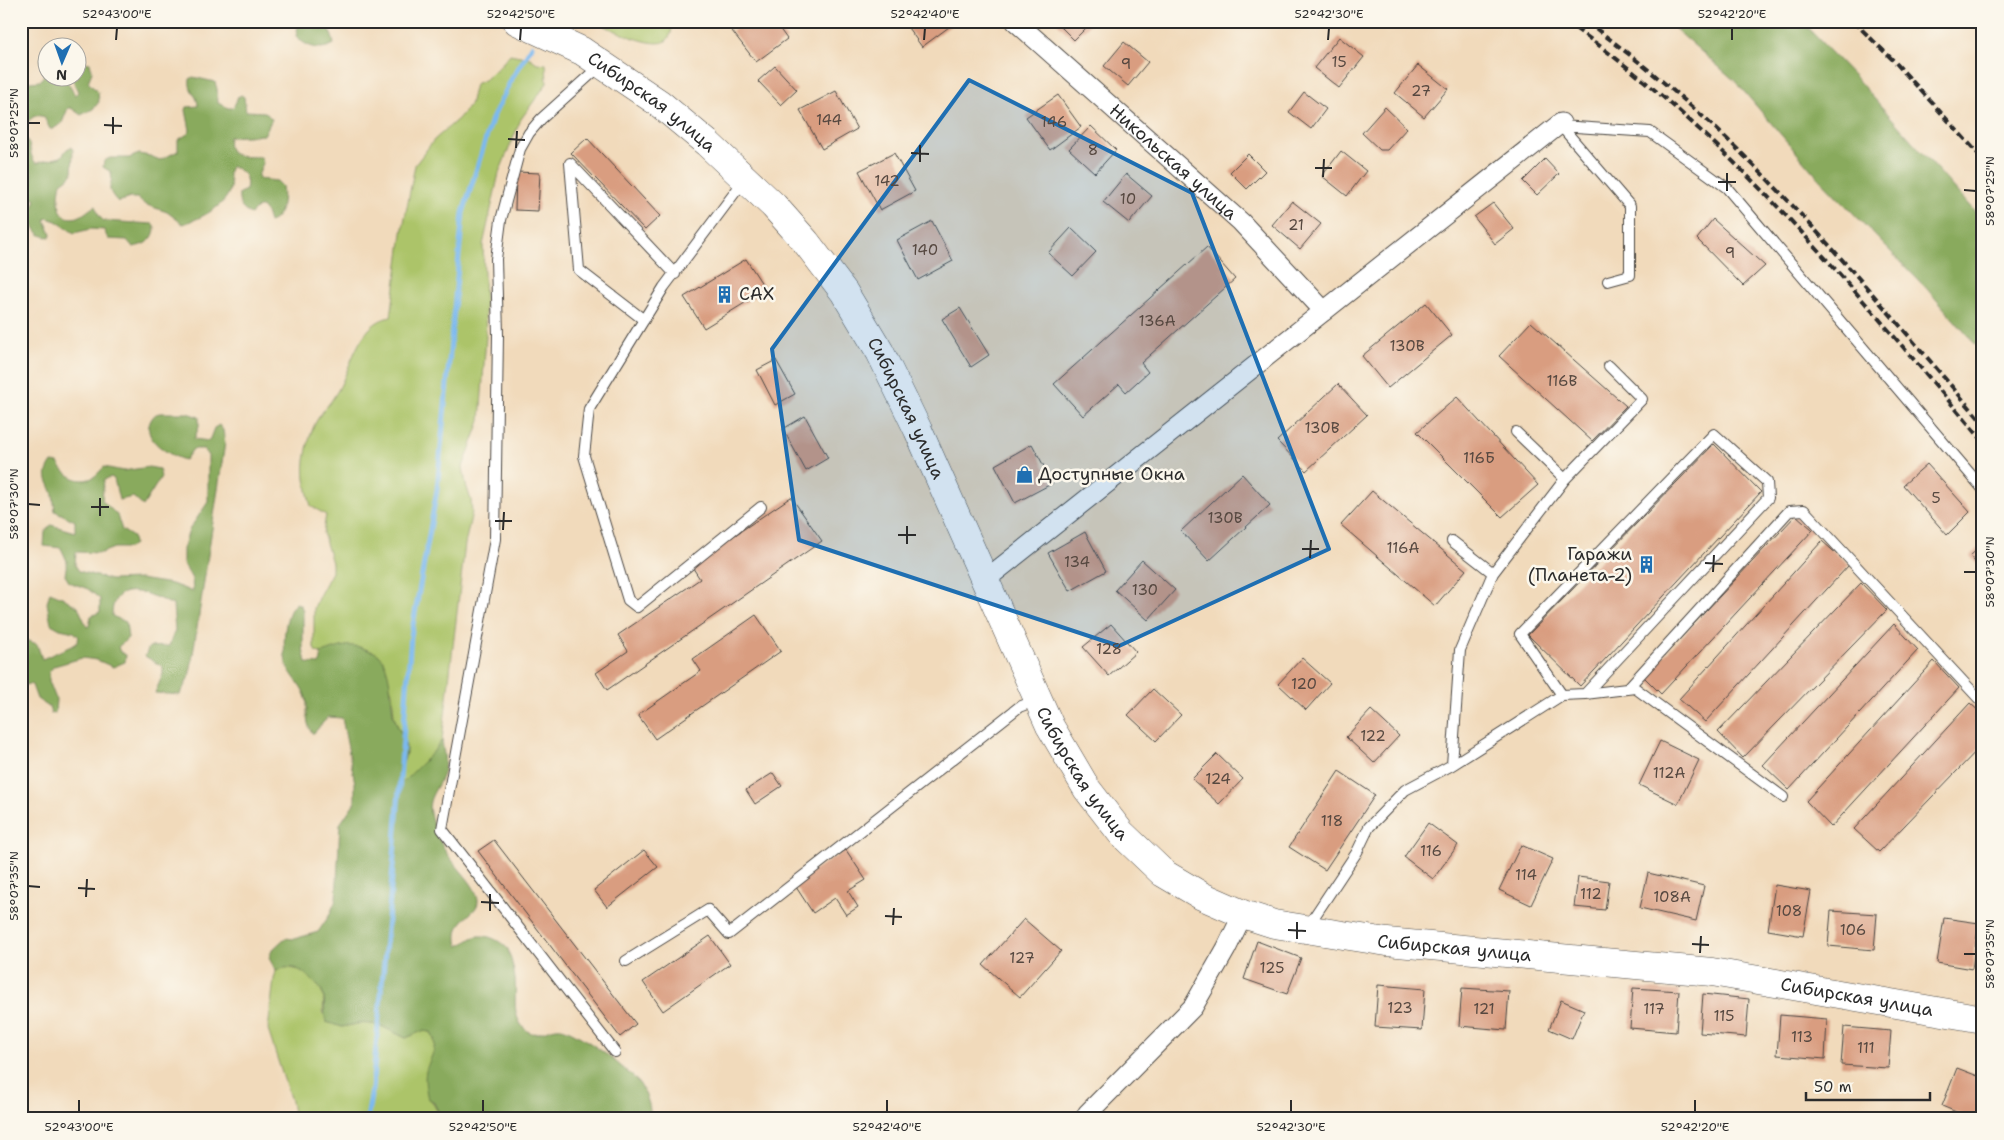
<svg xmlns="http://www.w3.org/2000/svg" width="2004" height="1140" viewBox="0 0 2004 1140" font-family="'Shantell Sans',sans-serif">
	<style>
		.green { fill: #acc469; stroke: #6c784a }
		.forest { fill: #89aa5d; stroke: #5a6a44 }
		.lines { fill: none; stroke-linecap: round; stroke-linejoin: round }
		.stream { stroke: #7cb9ef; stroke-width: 5 }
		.building { fill: #d99d80 }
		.lane-casing { stroke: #494541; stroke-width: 12 }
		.street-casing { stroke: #494541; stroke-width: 21 }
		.secondary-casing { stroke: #494541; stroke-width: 29 }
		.lane { stroke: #fff; stroke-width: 10 }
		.street { stroke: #fff; stroke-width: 19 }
		.secondary { stroke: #fff; stroke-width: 28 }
		.rail { stroke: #2b2b2b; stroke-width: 4; stroke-dasharray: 8 4; stroke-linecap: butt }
		.marked { fill: #1f6fb2; fill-opacity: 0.2; stroke: #1f6fb2; stroke-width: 4; stroke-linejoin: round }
		.ticks { fill: none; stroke: #2b2b2b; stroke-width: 2 }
		.labels { text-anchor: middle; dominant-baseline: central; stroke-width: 5; stroke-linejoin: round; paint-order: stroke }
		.number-label { font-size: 15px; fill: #564840 }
		.street-label { font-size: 18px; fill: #2b2b2b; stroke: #fbf7ec }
		.poi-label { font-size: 18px; fill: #2b2b2b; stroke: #fbf7ec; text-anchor: start }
		.neatline { fill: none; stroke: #2b2b2b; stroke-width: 2 }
		.ticks-label { font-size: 12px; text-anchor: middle; fill: #2b2b2b }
	</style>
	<rect width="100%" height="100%" fill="#fbf7ec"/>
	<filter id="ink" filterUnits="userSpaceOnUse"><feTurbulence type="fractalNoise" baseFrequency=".02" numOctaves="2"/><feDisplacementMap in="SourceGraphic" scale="10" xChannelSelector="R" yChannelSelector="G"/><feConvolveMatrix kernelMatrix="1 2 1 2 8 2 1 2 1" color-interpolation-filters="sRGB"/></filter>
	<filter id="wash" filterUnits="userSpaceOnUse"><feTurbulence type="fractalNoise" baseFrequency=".0096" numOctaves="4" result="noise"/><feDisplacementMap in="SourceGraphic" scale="20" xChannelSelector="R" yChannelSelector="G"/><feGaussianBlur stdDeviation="1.12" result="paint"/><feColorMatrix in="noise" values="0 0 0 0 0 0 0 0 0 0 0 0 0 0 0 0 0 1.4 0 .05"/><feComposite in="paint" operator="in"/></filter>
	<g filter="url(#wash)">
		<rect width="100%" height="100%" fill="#f1dabb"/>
		<!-- green -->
		<path class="green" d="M596,21H672C672,28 672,35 667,40C657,51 607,28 596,21Z
			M510,54L530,58L537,63L546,64L547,83L521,119L499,173L483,245L486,336L480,421L463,467L466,485L471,500L472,512L465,544L442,740L434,751L403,782L400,779L401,765L406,753L394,716L392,692L379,655L359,647L321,653L316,652L314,648V608L319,596L332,572V563L323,533L326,515L311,506C307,491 303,476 305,461C307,447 310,432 317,420C322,411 330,404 335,395C351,372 357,322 391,317L402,233L415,165L434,140L458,119L470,105L475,84L484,80L500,66Z
			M284,967L301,970L320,988L324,996L323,1014L342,1027L361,1023L379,1025L406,1038L422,1031L431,1032C442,1050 423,1068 426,1088C426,1092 439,1114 442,1119H294L291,1101L268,1030L274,979L276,971Z"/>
		<!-- forest -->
		<path class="forest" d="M301,21C319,21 330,23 334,44C320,52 306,47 296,36L298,26Z
			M1666,21H1801L1856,78L1983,221V353L1927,289L1814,173L1734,80Z
			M43,57H47L48,78H65L75,95L78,92L72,78H78V65L83,62L90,63L92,72L88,82L98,92L99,102L93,109L81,115L71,108H68L62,123L53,129H50L44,117C32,112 28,123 21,131V83L40,81C48,73 40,68 40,59Z
			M193,77L215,82L217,89L218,103L228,108H232L234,106L238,97L241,95L244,97L246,111L265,112L272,119L264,135L229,137C225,160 244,156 261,157L263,163L258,176L259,179L277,181L282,186C284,198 282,219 269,222L266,212L262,207H258L251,214C241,210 238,204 239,193L246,190C249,176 243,172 232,166C225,173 232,180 230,189C226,206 201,218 186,223L183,224L167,212L144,204L137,198H130L118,202C103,186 114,188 111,172L103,167L104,161L110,158H129L139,154L150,156L160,160L178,151V140L189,133L190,130L186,110L187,107L198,106C198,94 188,93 190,79Z
			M21,134C34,143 27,154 36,163L61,157L67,149L71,147L73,150L72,175L61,183C58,196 55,223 78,217C84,215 89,209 95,206L99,216L104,221L153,224L155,227C155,240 145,245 133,247L127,240L108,239L104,230L91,229L74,233L56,221L47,218L45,220L51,234L50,237C35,237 36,227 28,218L21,223V213L33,208L36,199L33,197L21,200V188L31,186C35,175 31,168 21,162Z
			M160,413H187L199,417V427L194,439L209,441L214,428L219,425L223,430L225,443L190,674L180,695L155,693L163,674V667L145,656L149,647L169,646L175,630L173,605C152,595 112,576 112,616L126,622L128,638L118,647L120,652L126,655L125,662L113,667L97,660L82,658L54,666L49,672V681L56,699L55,713L51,714L49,707L37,699L32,685L29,684L21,686V663L25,664L27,662L21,654V592L25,594V640L37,644L42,659L76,644L79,637L74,632L60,629L51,624L47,603L50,592L62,597L78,607L87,627L89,626L91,616L100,612V599L88,589L69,582L65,575L67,561L61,548L44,546L45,532L51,525L75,532V521L55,511C54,506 54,500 53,495C49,480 41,478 52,462L58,463C65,475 78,484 92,478C96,476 101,470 104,467L123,471L149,467L159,469L161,477L143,506L133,497L119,500L114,479L111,477L104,480L102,500L117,515L122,530L133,537L134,544L129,548H114L101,553L76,552L75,565L79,571L111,580L140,579L172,584L193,592L192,579L183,563V549L189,530L208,502V455L204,449H193L185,460C170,456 140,439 151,420C154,415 155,414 160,413Z
			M297,603L301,606L303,611V648L306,663L319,664L321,660V653C329,651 338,647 346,646C352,645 360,647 365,649C370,651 376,652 379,655C391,667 391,698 393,714C396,726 407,741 406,750C406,759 400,767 400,779L403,782L434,751L442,740C443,750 446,761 444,770C441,786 426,796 430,813C433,828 440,843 448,855C457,868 477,886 478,900C479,916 451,916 458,946C464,944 467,941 472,938C484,932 500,940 508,949C511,959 514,969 515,979C517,996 511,1013 523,1027C536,1043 550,1023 565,1029C584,1036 626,1068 639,1083C645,1092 653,1108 649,1119H442L433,1101L428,1099C426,1090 424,1080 426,1071C430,1056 440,1047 431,1032L422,1031L406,1038L379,1025L361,1023L342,1027L326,1022C323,1012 326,1003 323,994C322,989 318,986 314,982C302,970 293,963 276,971L269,958L272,950L285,938L294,939L318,932L329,916L336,900L340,824L355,802V783L342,718L328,717L314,733H312C303,719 310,707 305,695C301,684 291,676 287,665C282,652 283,610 297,603Z"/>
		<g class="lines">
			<!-- stream -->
			<path class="stream" d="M367,1119L372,1090L394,856L411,636L437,490L463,213L492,119L512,78L532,46"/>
		</g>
		<g id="blocks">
			<!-- building -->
			<path class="building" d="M745,21H774L787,39L756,62L732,31Z
				M903,21H952L953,24L922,47Z
				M1055,21H1093L1074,40Z
				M1339,37L1364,57L1339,88L1314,68Z
				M1124,42L1148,62L1128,86L1104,66Z
				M1418,65L1448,89L1424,117L1395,93Z
				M775,66L797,90L781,105L758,81Z
				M836,91L857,129L822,149L800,110Z
				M1304,92L1326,109L1311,129L1289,112Z
				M1058,95L1081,127L1050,150L1026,117Z
				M1385,107L1407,128L1387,150H1380L1362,133Z
				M1091,126L1116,150L1095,173L1069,149Z
				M587,138L660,216L645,230L571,153Z
				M1341,151L1366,171L1347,196L1322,176Z
				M894,153L915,191L880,210L859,171Z
				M1248,154L1265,171L1247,189L1230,172Z
				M1545,159L1559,174L1537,195L1523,181Z
				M516,172L540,173L538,211L515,210Z
				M1126,174L1152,196L1129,223L1103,202Z
				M1292,201L1321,224L1300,249L1272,225Z
				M1493,203L1514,229L1495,244L1474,217Z
				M1713,219L1765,266L1743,286L1697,239Z
				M932,221L953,261L918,280L897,240Z
				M1071,228L1096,252L1073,276L1048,253Z
				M1207,247L1235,279L1141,363L1148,372L1126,392L1119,384L1083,416L1054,384Z
				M746,259L766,290L704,328L684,297Z
				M1426,303L1452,335L1388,388L1362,356Z
				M960,308L989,355L971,367L942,319Z
				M1531,322L1626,406L1592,441L1499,356Z
				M776,360L795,394L775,405L757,370Z
				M1338,384L1367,415L1306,471L1277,441Z
				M1457,397L1538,485L1502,517L1417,432Z
				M805,416L828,458L806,471L783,429Z
				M1032,444L1053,483L1015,503L995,465Z
				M1714,444L1761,492L1580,686L1528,635Z
				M1927,464L1970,512L1947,535L1903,485Z
				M1242,474L1270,505L1209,561L1181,531Z
				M1372,491L1466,570L1435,606L1341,525Z
				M791,497L822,541L607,690L596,673L628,651L618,635L700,579L691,565Z
				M1796,515L1813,530L1661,694L1644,677Z
				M1085,532L1106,571L1070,591L1048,553Z
				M1822,541L1849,565L1705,722L1679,699Z
				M1983,544V572L1970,556Z
				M1142,560L1175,590L1148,620L1115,590Z
				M1861,583L1887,610L1743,758L1718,732Z
				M756,615L781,651L655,739L638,715L701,671L693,659Z
				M1111,624L1136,652L1109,676L1083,647Z
				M1894,624L1918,650L1789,790L1763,765Z
				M1302,658L1330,683L1306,710L1278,684Z
				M1934,661L1959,688L1831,827L1806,801Z
				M1153,689L1181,715L1156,741L1128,715Z
				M1970,703L1983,715V744L1879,852L1854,829Z
				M1371,710L1399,736L1374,763L1346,737Z
				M1660,741L1699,760L1678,804L1639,785Z
				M1217,754L1243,779L1219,804L1192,779Z
				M1339,771L1375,795L1325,870L1289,847Z
				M773,773L782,786L755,804L746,790Z
				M1428,823L1458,845L1433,879L1404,857Z
				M494,840L636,1024L620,1037L478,851Z
				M1521,845L1553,859L1531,905L1499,890Z
				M644,850L658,867L607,907L594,890Z
				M846,850L866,880L848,891L858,907L846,915L835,898L813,913L794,884Z
				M1648,873L1704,886L1696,921L1640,908Z
				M1578,877L1609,881L1605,910L1574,907Z
				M1775,885L1811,891L1803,936L1768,930Z
				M1831,911L1877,914L1874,950L1828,946Z
				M1944,918L1979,923L1972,969L1937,963Z
				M1024,919L1061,951L1020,997L983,965Z
				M710,936L730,964L663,1011L643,982Z
				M1257,941L1301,958L1287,994L1244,979Z
				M1378,985L1425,989L1422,1030L1375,1027Z
				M1462,988L1509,991L1506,1030L1459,1026Z
				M1633,988L1679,991L1676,1032L1630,1028Z
				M1703,994L1749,999L1746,1037L1700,1033Z
				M1561,1000L1584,1010L1572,1039L1549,1029Z
				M1780,1015L1827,1019L1825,1059L1777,1055Z
				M1844,1027L1891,1031L1888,1068L1841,1065Z
				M1957,1068L1983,1078V1119H1973L1942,1106Z"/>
		</g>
	</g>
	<g filter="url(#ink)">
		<use href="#blocks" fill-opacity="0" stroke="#494541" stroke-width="1"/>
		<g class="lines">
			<defs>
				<path id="lane" d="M601,65L541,119L529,133L520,149L501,220L496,259L498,335L495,539L442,829L615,1052
					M1561,123V126L1650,132L1727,188L1983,489
					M1561,126L1630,206V275L1608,281
					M745,179L664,287L589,409L584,456L628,600L637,607L761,507
					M644,320L579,270L570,163L675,274
					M1516,432L1565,479
					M1452,541L1493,573
					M1627,689L1789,511L1804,510L1983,703
					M1585,694L1635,688L1783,797
					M1452,765L1562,695L1520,634L1714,434L1767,482L1768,498L1585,694L1562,695
					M1308,926L1357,852L1369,827L1405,790L1452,765L1460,650L1493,573L1565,479L1642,399L1609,366
					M626,961L708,910L729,934L1000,722L1019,707L1037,700"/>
				<g id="street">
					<path id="s1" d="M1015,21L1241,222L1324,311"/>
					<path d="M985,580L1561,123"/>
					<path d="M1087,1119V1114L1193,1007L1226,949L1243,914"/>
				</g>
				<g id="secondary">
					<path id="s2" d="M517,21L582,51L659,103L707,143L774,206L806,242L844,292L880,352L918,430L1050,726L1087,789L1121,833L1163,873L1202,896L1243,914L1274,924L1387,942L1712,972L1983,1019"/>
				</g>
			</defs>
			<!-- lane casing -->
			<use href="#lane" class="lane-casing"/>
			<!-- street casing -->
			<use href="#street" class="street-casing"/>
			<!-- secondary casing -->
			<use href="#secondary" class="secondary-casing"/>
			<!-- lane -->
			<use href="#lane" class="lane"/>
			<!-- street -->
			<use href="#street" class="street"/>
			<!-- secondary -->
			<use href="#secondary" class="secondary"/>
			<!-- rail -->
			<path class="rail" d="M1565,21C1729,134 1855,291 1983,441
				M1586,21C1635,58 1683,97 1728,140C1819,228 1900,326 1983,423
				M1853,21L1894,61L1983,159
				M1971,21L1983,33"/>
		</g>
	</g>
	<!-- marked area -->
	<path class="marked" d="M969,80L1192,193L1329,549L1119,646L799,540L772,349Z"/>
	<!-- ticks -->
	<path class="ticks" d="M116,40L117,28M520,40L521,28M924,40L925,28M1328,40L1329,28M1732,40V28M28,123H40M104,125L122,126M113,134V117M508,139L525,140M516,148L517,131M911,153L929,154M920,162V145M1315,168H1332M1323,177L1324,159M1718,182H1736M1964,190L1976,191M1727,191V173M28,504L40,505M91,507H109M100,516V498M495,521H512M503,530L504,512M898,535H916M907,544V526M1302,549H1319M1310,558L1311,540M1705,563L1723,564M1713,572L1714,555M1964,572H1976M28,886L40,887M78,888L95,889M86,897L87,879M481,902L499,903M490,911V894M885,916L902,917M893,925L894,908M1288,930L1306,931M1297,939V922M1692,944L1709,945M1700,953L1701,936M1964,954H1976M79,1112V1100M483,1112V1100M887,1112V1100M1291,1112V1100M1695,1112V1100"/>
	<!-- icons -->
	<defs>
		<symbol id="building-bare" viewBox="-9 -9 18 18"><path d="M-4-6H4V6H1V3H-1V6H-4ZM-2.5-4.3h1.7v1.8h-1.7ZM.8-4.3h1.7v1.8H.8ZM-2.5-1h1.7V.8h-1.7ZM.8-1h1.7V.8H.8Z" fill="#1f6fb2" stroke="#fbf7ec" stroke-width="2.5" paint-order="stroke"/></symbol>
		<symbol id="shop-bare" viewBox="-9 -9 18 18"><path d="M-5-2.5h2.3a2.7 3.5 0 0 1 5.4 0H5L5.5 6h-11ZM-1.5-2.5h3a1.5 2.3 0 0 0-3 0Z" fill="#1f6fb2" stroke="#fbf7ec" stroke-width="2.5" paint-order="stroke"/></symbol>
	</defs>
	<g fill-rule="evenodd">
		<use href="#building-bare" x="712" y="282" width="25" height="25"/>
		<use href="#shop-bare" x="1012" y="462" width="25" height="25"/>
		<use href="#building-bare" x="1634" y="552" width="25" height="25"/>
	</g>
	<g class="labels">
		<!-- number labels -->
		<g class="number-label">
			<text x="1339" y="62">15</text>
			<text x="1126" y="64">9</text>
			<text x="1421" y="91">27</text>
			<text x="829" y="120">144</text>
			<text x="1054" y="122">146</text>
			<text x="1093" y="150">8</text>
			<text x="887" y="181">142</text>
			<text x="1128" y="199">10</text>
			<text x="1296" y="225">21</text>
			<text x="925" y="250">140</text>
			<text x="1730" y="253">9</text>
			<text x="1157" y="321">136А</text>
			<text x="1407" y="346">130В</text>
			<text x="1562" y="381">116В</text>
			<text x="1322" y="428">130В</text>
			<text x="1479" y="458">116Б</text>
			<text x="1936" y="498">5</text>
			<text x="1225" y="518">130В</text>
			<text x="1403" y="548">116А</text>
			<text x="1077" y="562">134</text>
			<text x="1145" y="590">130</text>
			<text x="1109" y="649">128</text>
			<text x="1304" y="684">120</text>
			<text x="1373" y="736">122</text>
			<text x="1669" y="773">112А</text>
			<text x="1218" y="779">124</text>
			<text x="1332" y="821">118</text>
			<text x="1431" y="851">116</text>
			<text x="1526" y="875">114</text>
			<text x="1591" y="894">112</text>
			<text x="1672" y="897">108А</text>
			<text x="1789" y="911">108</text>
			<text x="1853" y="930">106</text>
			<text x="1022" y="958">127</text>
			<text x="1272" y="968">125</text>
			<text x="1400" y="1008">123</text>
			<text x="1484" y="1009">121</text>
			<text x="1654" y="1009">117</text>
			<text x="1724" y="1016">115</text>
			<text x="1802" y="1037">113</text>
			<text x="1866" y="1048">111</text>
		</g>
		<!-- street labels -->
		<g class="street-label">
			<text stroke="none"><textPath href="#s2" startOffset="158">Сибирская улица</textPath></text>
			<text stroke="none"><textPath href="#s1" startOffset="212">Никольская улица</textPath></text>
			<text stroke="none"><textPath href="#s2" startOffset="562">Сибирская улица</textPath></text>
			<text stroke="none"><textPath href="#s2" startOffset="968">Сибирская улица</textPath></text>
			<text stroke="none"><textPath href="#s2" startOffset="1402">Сибирская улица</textPath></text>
			<text stroke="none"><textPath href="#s2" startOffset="1808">Сибирская улица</textPath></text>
		</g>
		<!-- poi labels -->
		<g class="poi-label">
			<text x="739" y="294">САХ</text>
			<text x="1038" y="474">Доступные Окна</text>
			<text x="1632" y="554" text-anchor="end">Гаражи<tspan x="1632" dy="21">(Планета-2)</tspan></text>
		</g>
	</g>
	<!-- margin -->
	<rect width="2004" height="1140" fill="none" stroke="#fbf7ec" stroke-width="55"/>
	<!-- north arrow -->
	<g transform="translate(62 62) rotate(182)"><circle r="24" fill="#fbf7ec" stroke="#a8a59f"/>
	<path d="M0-4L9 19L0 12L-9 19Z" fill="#1f6fb2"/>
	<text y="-8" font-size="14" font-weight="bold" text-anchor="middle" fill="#2b2b2b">N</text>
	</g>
	<!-- scale -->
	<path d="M1806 1092v8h124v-8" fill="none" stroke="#2b2b2b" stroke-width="2.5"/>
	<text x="1814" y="1092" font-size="15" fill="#2b2b2b" stroke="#fbf7ec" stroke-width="4" paint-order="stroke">50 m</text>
	<rect x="28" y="28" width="1948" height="1084" class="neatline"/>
	<g class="ticks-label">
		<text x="117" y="18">52°43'00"E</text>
		<text x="521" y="18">52°42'50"E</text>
		<text x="925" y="18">52°42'40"E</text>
		<text x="1329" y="18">52°42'30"E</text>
		<text x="1732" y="18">52°42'20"E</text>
		<text transform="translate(14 123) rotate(-90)" y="4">58°07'25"N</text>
		<text transform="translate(1990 191) rotate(-90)" y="4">58°07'25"N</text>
		<text transform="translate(14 504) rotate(-90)" y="4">58°07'30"N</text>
		<text transform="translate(1990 572) rotate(-90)" y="4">58°07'30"N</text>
		<text transform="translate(14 886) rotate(-90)" y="4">58°07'35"N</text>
		<text transform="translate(1990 954) rotate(-90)" y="4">58°07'35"N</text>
		<text x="79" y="1131">52°43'00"E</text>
		<text x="483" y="1131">52°42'50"E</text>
		<text x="887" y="1131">52°42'40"E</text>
		<text x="1291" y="1131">52°42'30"E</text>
		<text x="1695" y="1131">52°42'20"E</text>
	</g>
</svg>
